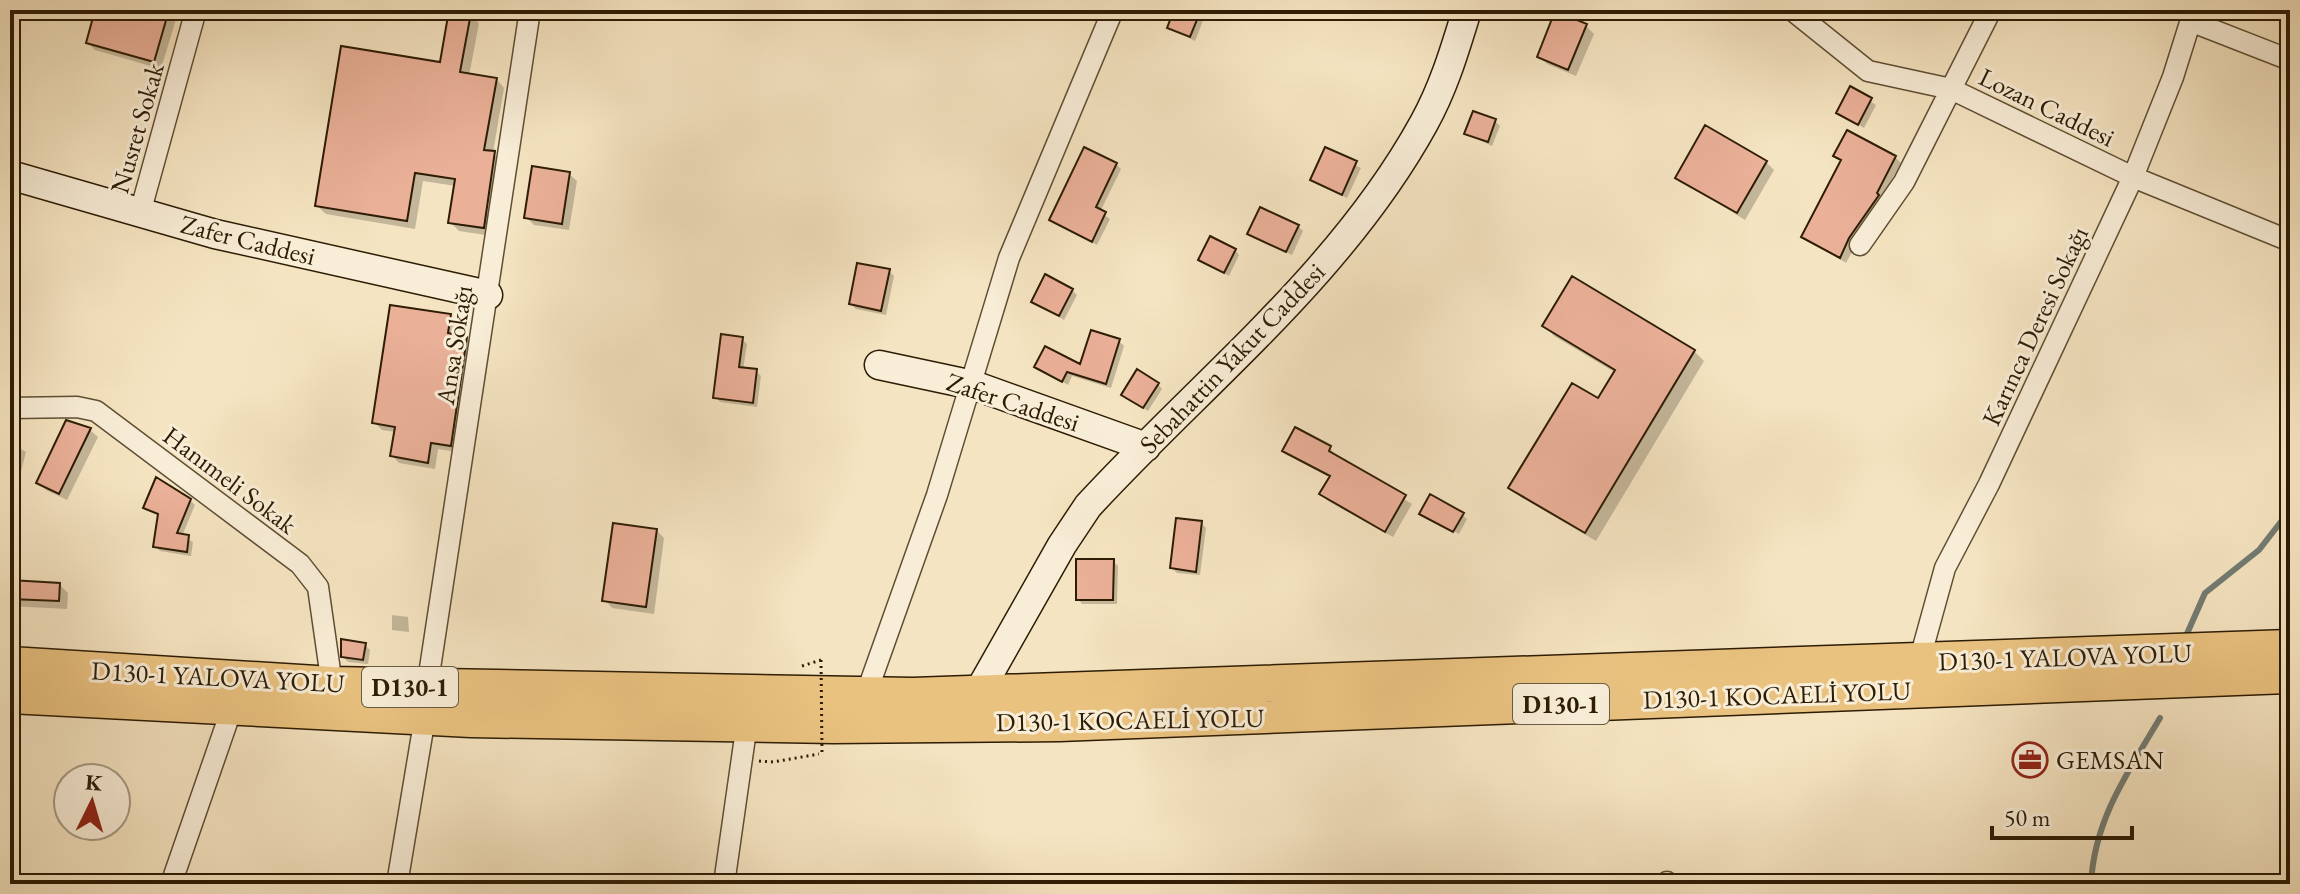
<svg xmlns="http://www.w3.org/2000/svg" width="2300" height="894" viewBox="0 0 2300 894" font-family="'EB Garamond',serif">
	<style>
		.shadow { fill: #0003 }
		.lines { fill: none; stroke-linecap: round; stroke-linejoin: round }
		.stream { stroke: #737c73; stroke-width: 6 }
		.building { fill: #eab098; stroke: #2d1c04; stroke-width: 2 }
		.street-casing { stroke: #5f4e33; stroke-width: 23 }
		.secondary-casing { stroke: #2d1c04; stroke-width: 31 }
		.highway-casing { stroke: #2d1c04; stroke-width: 39 }
		.path { stroke: #2d1c04; stroke-width: 3; stroke-dasharray: 2 4; stroke-linecap: butt }
		.street { stroke: #f8edd7; stroke-width: 20 }
		.secondary { stroke: #f8edd7; stroke-width: 28 }
		.highway { stroke: #eac280; stroke-width: 36 }
		.path-bridge { stroke: #2d1c04; stroke-width: 3; stroke-dasharray: 2 4; stroke-linecap: butt }
		.labels { text-anchor: middle; dominant-baseline: central; stroke-width: 6; stroke-linejoin: round; paint-order: stroke }
		.shield { fill: #f8edd7; stroke: #6a5b43; stroke-width: 2 }
		.shield-label { font-size: 24px; font-weight: bold; fill: #2d1c04 }
		.street-label { font-size: 26px; fill: #2d1c04; stroke: #f8edd7 }
		.poi-label { font-size: 26px; fill: #2d1c04; stroke: #f8edd7; text-anchor: start }
	</style>
	<rect width="100%" height="100%" fill="#f5e4c1"/>
	<filter id="stains"><feTurbulence type="fractalNoise" baseFrequency=".0025" numOctaves="4"/><feColorMatrix values="0 0 0 0 .2 0 0 0 0 .09 0 0 0 0 .02 0 0 0 .5 -.17"/></filter>
	<radialGradient id="worn" r=".72"><stop offset=".6" stop-color="#630" stop-opacity="0"/><stop offset="1" stop-color="#630" stop-opacity=".3"/></radialGradient>
	<!-- shadow -->
	<path class="shadow" d="M97,10L168,12L176,19L161,69L95,50L88,43Z
		M451,10H476L474,19L479,23L469,76L496,79L504,88L493,153L502,162L492,236L459,231L450,222L456,186L423,181L415,229L326,214L317,206L441,64Z
		M1176,10H1190L1204,18L1195,41L1169,27Z
		M1586,26L1594,34L1576,76L1547,64L1539,56Z
		M1851,89L1876,105L1864,128L1838,113Z
		M1495,121L1500,126L1492,146L1467,134Z
		M1326,150L1361,168L1347,198L1312,180Z
		M1836,156L1895,157L1901,163L1846,263L1803,237L1842,162Z
		M1766,162L1774,170L1745,220L1677,178Z
		M1116,164L1121,169L1100,212L1110,219L1097,245L1051,220Z
		M569,174L577,181L569,230L534,225L526,217Z
		M1298,226L1303,231L1292,255L1249,234Z
		M1235,250L1239,255L1229,276L1201,260Z
		M889,271L894,276L886,315L856,309L851,304Z
		M1072,290L1077,295L1064,320L1033,301Z
		M450,316L458,324L456,337L466,339L474,347L458,452L438,449L435,469L399,463L392,455L396,432L382,430L374,422Z
		M1545,326L1694,351L1704,361L1596,541L1521,497L1511,487L1599,401L1616,373L1554,336Z
		M742,339L747,344L743,370L756,371L761,376L757,407L720,402L716,397Z
		M1119,341L1124,346L1111,388L1072,376L1068,385L1037,367H1082Z
		M1158,384L1162,389L1148,411L1129,399Z
		M90,430L98,437L67,500L46,490L38,482Z
		M10,442L26,452L10,514Z
		M1330,448L1336,457L1412,504L1393,537L1328,501L1321,494L1331,478L1284,450Z
		M190,500L195,505L182,536L193,542L191,556L160,551L155,546L160,516L146,507Z
		M1424,514L1462,515L1467,519L1459,534Z
		M1201,523L1206,528L1200,575L1177,573L1172,568Z
		M656,530L664,538L654,614L612,608L605,600Z
		M1113,561L1118,566L1117,604H1082L1078,599Z
		M10,582L59,584L68,593L67,609L10,606Z
		M392,615L408,617L409,632L392,630Z
		M365,645L370,650L368,664L348,662L343,657Z"/>
	<g class="lines">
		<!-- stream -->
		<path class="stream" d="M2186,636L2205,593L2259,550L2290,510
			M2091,884C2094,820 2128,772 2160,718"/>
	</g>
	<!-- building -->
	<path class="building" d="M95,10H169L154,62L86,43Z
		M449,10L471,13L460,72L497,78L484,150L495,151L484,228L448,223L455,179L415,173L407,221L315,206L341,46L440,62Z
		M1174,10H1201L1190,37L1167,28Z
		M1555,11L1587,24L1568,70L1537,57Z
		M1850,86L1872,98L1858,125L1836,113Z
		M1473,111L1496,119L1488,142L1464,134Z
		M1705,125L1767,161L1737,213L1675,178Z
		M1847,130L1896,156L1877,193L1879,195L1849,238L1840,258L1801,237L1841,160L1833,156Z
		M1084,147L1117,163L1096,207L1106,212L1092,242L1049,220Z
		M1325,147L1357,161L1342,195L1310,180Z
		M532,166L570,172L562,224L524,218Z
		M1260,207L1299,225L1286,252L1247,234Z
		M1210,236L1236,249L1224,273L1198,260Z
		M857,263L890,269L881,311L849,304Z
		M1045,274L1073,289L1059,316L1031,302Z
		M1572,276L1695,350L1585,533L1508,488L1572,383L1598,398L1615,370L1542,326Z
		M390,305L451,314L448,333L467,337L451,446L431,443L428,463L390,456L395,427L372,423Z
		M1091,330L1120,339L1106,384L1067,372L1062,382L1034,367L1045,346L1080,364Z
		M721,334L743,337L739,367L757,369L753,403L713,398Z
		M1137,369L1159,383L1143,408L1121,395Z
		M66,420L91,428L59,494L36,483Z
		M1295,427L1331,446L1329,451L1406,495L1385,532L1319,494L1330,476L1282,451Z
		M156,477L191,499L177,533L189,535L187,552L153,547L158,514L143,508Z
		M1430,494L1464,513L1453,532L1419,514Z
		M1176,518L1202,521L1196,572L1170,568Z
		M613,523L657,529L646,607L602,601Z
		M1076,559H1114L1113,600H1076Z
		M10,580L60,583L59,601L10,599Z
		M341,639L366,643L363,660L341,657Z"/>
	<g class="lines">
		<defs>
			<path id="street" d="M1792,10L1868,71L1951,89L2133,177L2290,241
				M2190,21L2290,60
				M140,213L196,10
				M1860,245L1904,182L1991,10
				M10,408L77,407L96,411L300,564L318,587L332,685
				M1919,662L1945,568L1989,484L2133,177L2173,77L2194,10
				M869,686L937,495L1009,258L1113,10
				M427,688L530,10
				M171,884L232,708
				M397,884L425,717
				M724,884L747,723
				M1665,884L1667,882"/>
			<path id="secondary" d="M10,175L215,234L488,295
				M879,365L973,385L1146,447
				M977,695L1062,545L1088,506C1202,382 1341,274 1424,123C1444,87 1455,49 1467,10"/>
			<path id="highway" d="M10,665L332,685L913,696L2290,648
				M10,695L471,719L833,725L1059,723L2290,675"/>
		</defs>
		<!-- street casing -->
		<use href="#street" class="street-casing"/>
		<!-- secondary casing -->
		<use href="#secondary" class="secondary-casing"/>
		<!-- highway casing -->
		<use href="#highway" class="highway-casing"/>
		<!-- path -->
		<path class="path" d="M802,666L821,660
			M759,761L773,762L819,754"/>
		<!-- street -->
		<use href="#street" class="street"/>
		<!-- secondary -->
		<use href="#secondary" class="secondary"/>
		<!-- highway -->
		<use href="#highway" class="highway"/>
		<!-- path-bridge -->
		<path class="path-bridge" d="M821,660L822,753"/>
	</g>
	<!-- icons -->
	<defs>
		<symbol id="office-ring" viewBox="-11 -11 22 22"><circle r="9.5" fill="#f8edd7" stroke="#8f2418" stroke-width="1.5"/><path d="M-6-3h4V-5.5h4V-3h4V5H-6ZM-1-4.5V-3h2v-1.5ZM-6 0V1H6V0Z" fill="#8f2418"/></symbol>
	</defs>
	<g fill-rule="evenodd">
		<use href="#office-ring" x="2010" y="740" width="40" height="40"/>
	</g>
	<g class="labels">
		<!-- shield labels -->
		<g class="shield">
			<rect x="362" y="667" width="96" height="40" rx="6"/>
			<rect x="1513" y="684" width="96" height="40" rx="6"/>
		</g>
		<g class="shield-label">
			<text x="410" y="687">D130-1</text>
			<text x="1561" y="704">D130-1</text>
		</g>
		<!-- street labels -->
		<g class="street-label">
			<text transform="translate(2047 107) rotate(26)">Lozan Caddesi</text>
			<text transform="translate(137 128) rotate(-74)">Nusret Sokak</text>
			<text transform="translate(248 240) rotate(14)">Zafer Caddesi</text>
			<text transform="translate(2035 326) rotate(-65)">Karınca Deresi Sokağı</text>
			<text transform="translate(454 345) rotate(-81)">Ansa Sokağı</text>
			<text transform="translate(1232 358) rotate(-46)">Sebahattin Yakut Caddesi</text>
			<text transform="translate(1013 402) rotate(18)">Zafer Caddesi</text>
			<text transform="translate(230 480) rotate(37)">Hanımeli Sokak</text>
			<text transform="translate(2065 657) rotate(-2)">D130-1 YALOVA YOLU</text>
			<text transform="translate(218 677) rotate(3)">D130-1 YALOVA YOLU</text>
			<text transform="translate(1777 695) rotate(-2)">D130-1 KOCAELİ YOLU</text>
			<text transform="translate(1130 720) rotate(-1)">D130-1 KOCAELİ YOLU</text>
		</g>
		<!-- poi labels -->
		<g class="poi-label">
			<text x="2056" y="760">GEMSAN</text>
		</g>
	</g>
	<!-- margin -->
	<rect width="2300" height="894" fill="none" stroke="#f5e4c1" stroke-width="40"/>
	<rect x="12" y="12" width="2276" height="870" fill="none" stroke="#2d1c04" stroke-width="4"/>
	<rect x="20" y="20" width="2260" height="854" fill="none" stroke="#2d1c04" stroke-width="2"/>
	<!-- north arrow -->
	<g transform="translate(92 802) rotate(5)"><circle r="38" fill="#f8edd7" stroke="#a79983" stroke-width="2"/>
	<path d="M0-6L14 30L0 20L-14 30Z" fill="#8f2418"/>
	<text y="-12" font-size="22" font-weight="bold" text-anchor="middle" fill="#2d1c04">K</text>
	</g>
	<!-- scale -->
	<path d="M1992 826v12h140v-12" fill="none" stroke="#2d1c04" stroke-width="4"/>
	<text x="2004" y="826" font-size="24" fill="#2d1c04" stroke="#f8edd7" stroke-width="6" paint-order="stroke">50 m</text>
	<rect width="100%" height="100%" filter="url(#stains)"/>
	<rect width="100%" height="100%" fill="url(#worn)"/>
</svg>
